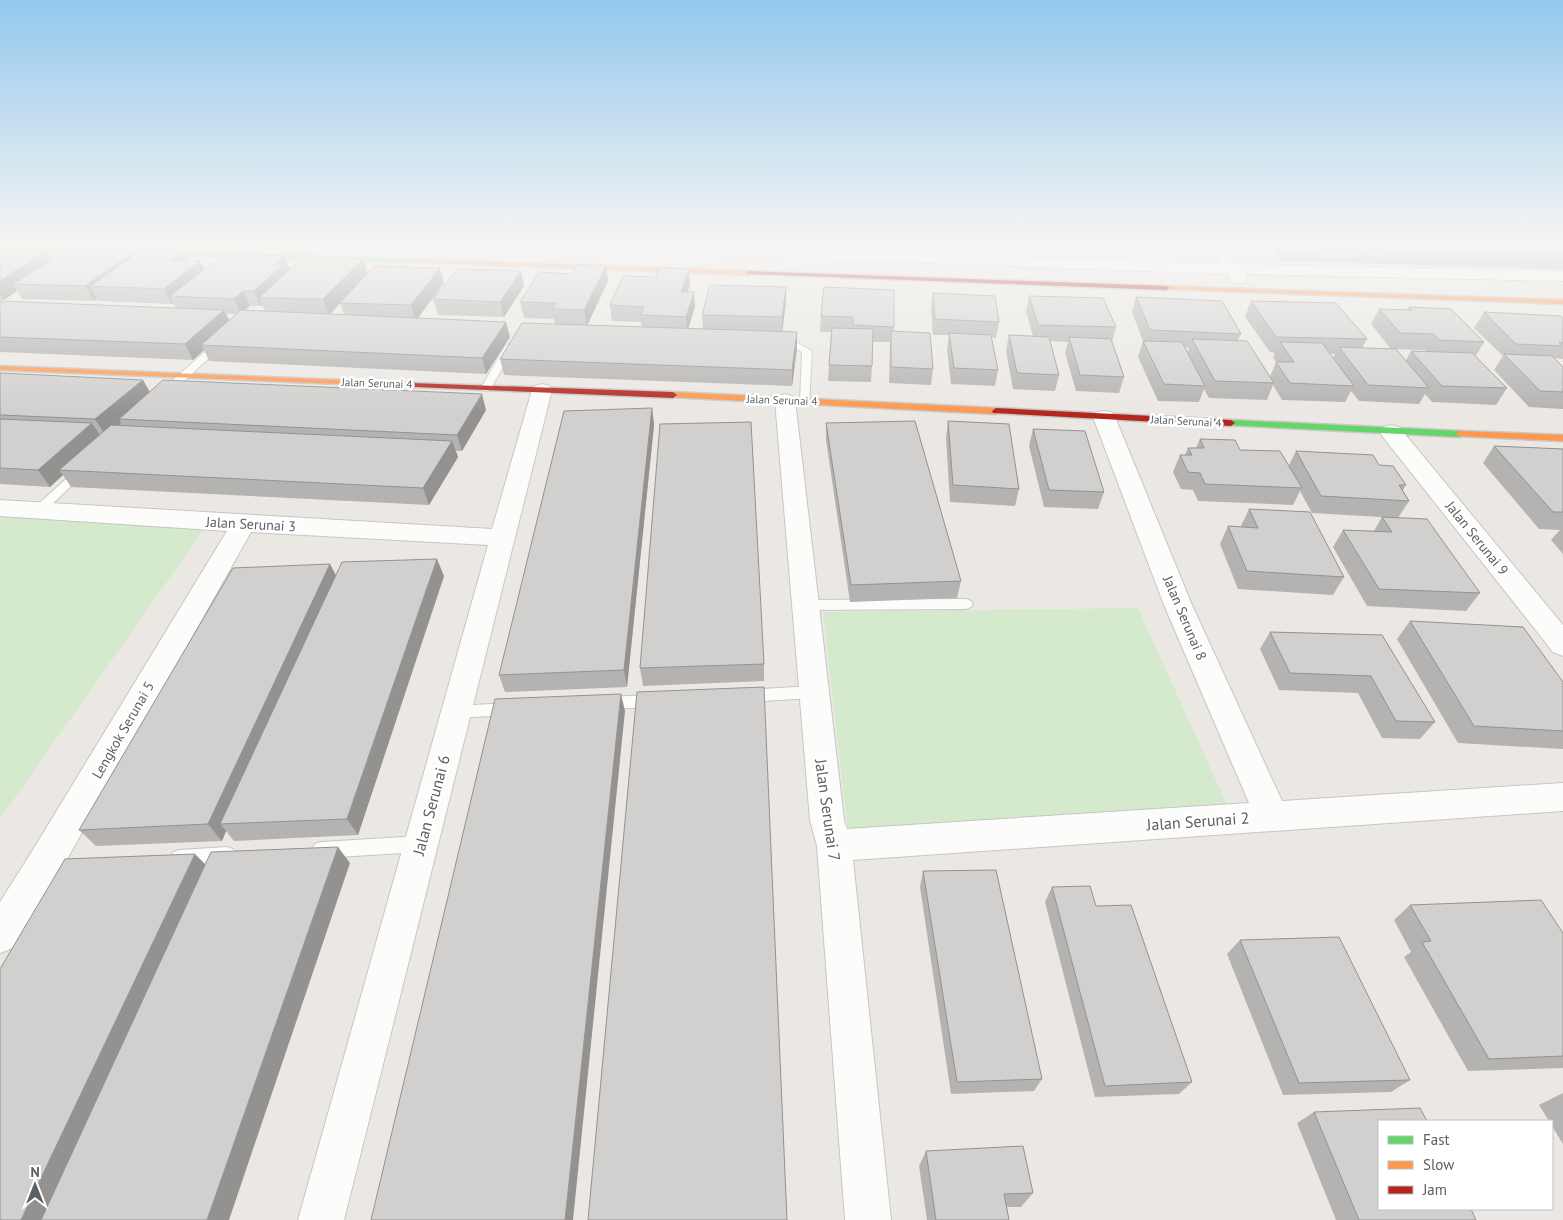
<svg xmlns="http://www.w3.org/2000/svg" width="1563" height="1220" viewBox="0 0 1563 1220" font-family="'PT Sans',sans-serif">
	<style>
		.green { fill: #d5e9cd }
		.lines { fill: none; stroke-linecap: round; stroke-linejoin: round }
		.lane-casing { stroke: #c6c6c5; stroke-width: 2 }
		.street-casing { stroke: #c6c6c5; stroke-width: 2 }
		.fast-casing { stroke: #c7c7c7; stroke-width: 3 }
		.slow-casing { stroke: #c7c7c7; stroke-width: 3 }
		.jam-casing { stroke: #c7c7c7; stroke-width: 3 }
		.lane { fill: #fcfcfb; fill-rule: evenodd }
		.street { fill: #fcfcfb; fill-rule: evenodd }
		.fast { fill: #63d668; fill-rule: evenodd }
		.slow { fill: #ff974d; fill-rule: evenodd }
		.jam { fill: #b3261e; fill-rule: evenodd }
		.wall { fill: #b5b3b1; fill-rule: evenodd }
		.shaded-wall { fill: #939290 }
		.building { fill: #d2d0ce; stroke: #939290 }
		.labels { text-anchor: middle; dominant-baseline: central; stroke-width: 5; stroke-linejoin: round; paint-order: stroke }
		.far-street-label { font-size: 11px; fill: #5a6064; stroke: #fff }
		.street-label { font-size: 14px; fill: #5a6064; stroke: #fff }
		.near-street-label { font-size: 16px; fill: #5a6064; stroke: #fff }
	</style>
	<rect width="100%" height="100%" fill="#ebe8e4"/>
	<!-- green -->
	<path class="green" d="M0,515L204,529L0,819Z
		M1138,608L1228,807L848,832L823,612Z"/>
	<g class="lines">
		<defs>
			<path id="lane" d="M220,340L223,341V345L181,384H173V380L217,341Z
				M779,340L795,341L812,351L809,403H801L800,401L802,352L790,346L776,345L774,343Z
				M510,343L515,346L491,388L486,391L482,390L481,388L505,346Z
				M82,467L86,468L88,470L86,472L43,513H35L33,510L35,507L78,468Z
				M966,599L971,601L973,604L971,607L966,609L805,610L800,608L798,605L800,602L805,600Z
				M814,686L819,688L822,692L819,696L814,698L746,702L741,700L738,696L741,692L746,690Z
				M654,695L659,697L662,701L659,705L654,707L606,709L601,707L598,703L601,699L606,697Z
				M510,703L515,705L518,709L515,713L510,715L455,718L450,716L447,712L450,708L455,706Z
				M420,836L426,838L429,844L426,850L420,852L321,858L315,856L312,850L315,844L321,842Z
				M227,847L233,849L236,855L233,861L227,863L179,866L173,864L170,858L173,852L179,850Z"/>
			<path id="street" d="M522,243H654L1220,264L1205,243H1221L1237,264L1563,271V281L1244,274L1247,279L1245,283H1233L1227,274L530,248L524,246Z
				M542,384L549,386L552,390L344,1220H298L488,545L251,532L57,877L13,948L0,953V902L31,853L227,531L0,516V500L492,529L532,390L535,386Z
				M785,394L792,396L795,400L844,820L847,829L1249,803L1164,605L1093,417L1096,412L1104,411L1112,412L1115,417L1192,605L1282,801L1563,783V811L853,860L891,1220H845L817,846L810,820L775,400L778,396Z
				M1391,425L1399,427L1563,625V656L1553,652L1383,437L1380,432L1383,427Z"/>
			<path id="fast" d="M0,245L411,259L414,261L411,263L0,249Z
				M1231,420L1460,431L1464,434L1460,437L1228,425V421Z"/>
			<path id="slow" d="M411,259L749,271L752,273L749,275L409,262L408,261Z
				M1166,286L1563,300V304L1164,289V287Z
				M0,366L415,383L419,385L415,387L0,370Z
				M673,392L996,408L1000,411L996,414L670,397V393Z
				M1460,431L1563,435V441L1457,436V432Z"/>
			<path id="jam" d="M749,271L1166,286L1170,288L1166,290L747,274V272Z
				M412,383L673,392L677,395L673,398L415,387H412Z
				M996,408L1231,420L1235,423L1231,426L993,413L992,411Z"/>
		</defs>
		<!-- lane casing -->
		<use href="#lane" class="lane-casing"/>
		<!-- street casing -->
		<use href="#street" class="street-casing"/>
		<!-- fast casing -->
		<use href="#fast" class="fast-casing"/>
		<!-- slow casing -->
		<use href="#slow" class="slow-casing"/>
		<!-- jam casing -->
		<use href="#jam" class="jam-casing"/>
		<!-- lane -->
		<use href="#lane" class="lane"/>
		<!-- street -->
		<use href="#street" class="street"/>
		<!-- fast -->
		<use href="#fast" class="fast"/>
		<!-- slow -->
		<use href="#slow" class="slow"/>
		<!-- jam -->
		<use href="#jam" class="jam"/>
	</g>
	<!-- wall -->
	<path class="wall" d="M724,243H991L989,251Z
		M1054,243H1129L1127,248L1055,246Z
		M1131,243H1209L1206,251L1134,248Z
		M1267,243H1563V269L1281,261Z
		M0,249L47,250L52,259L137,250L139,253L182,251L186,260L200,261L205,269L284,256L290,269L363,259L367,273L444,283L418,318L510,337L486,374L209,361L204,350L193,360L0,352V301L176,308L173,303L172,304L98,301L97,299L94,301L22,299L17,291L4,300H0ZM340,303L344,315L330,314ZM262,305L265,311L245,310L250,306H260ZM226,314H237L229,320Z
		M606,266L608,281L587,325L642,327L641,322L612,321L610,305L656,277L689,269L690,284L687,292L695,307L688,328L703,329L702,315L786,302L782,332H797V348L792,386L504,375L500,359L555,324L554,319L524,318L520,302L572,274Z
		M521,271L524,286L504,317L438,315L433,299Z
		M824,287L894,327V331L933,369L931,385L889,383L890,342H873L872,366L871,382L828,381L831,332H820L821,316Z
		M933,293L999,322L996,338L991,337L998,370L995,386L951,384L947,349L949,335H933L931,309Z
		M1029,296L1116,327L1112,342L1124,377L1119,393L1076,391L1065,353L1068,342L1050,341L1059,375L1055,391L1013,389L1006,351L1009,335L1033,336L1026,311Z
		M1136,297L1241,334L1238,340L1270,377L1276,362L1273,357L1275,353L1270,352L1245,317L1251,301L1367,339L1362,348L1406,360L1411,351H1426L1425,350L1391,349L1371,324L1379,309L1407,310L1409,307L1484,342L1476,356L1507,388L1496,405L1432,402L1425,394L1419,404L1359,401L1351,391L1345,402L1282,400L1273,385L1267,400L1209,398L1204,389L1199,402L1158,401L1138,357L1143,341L1132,312ZM1185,347L1189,348L1187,352ZM1330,354H1335L1333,358Z
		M1484,312L1563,318V359L1554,358L1563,367V409L1529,407L1494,370L1503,356L1474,328Z
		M0,373L143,380L149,392L486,410L462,451H456L458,457L429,505L71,487L63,475L50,487L0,484Z
		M652,408L654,425L627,687L505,692L499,675Z
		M948,421L1019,489L1015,506L950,502L946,438Z
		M826,423L961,581L957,598L850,602L826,440Z
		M1033,429L1104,492L1098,509L1044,507L1029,446Z
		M1200,439L1240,450L1289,465L1296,451L1379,465L1406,485L1403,490L1409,501L1398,518L1312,513L1300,491L1293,505L1198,501L1193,490L1181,489L1173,472L1180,455H1185L1188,448H1196Z
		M1494,446L1563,449V554L1551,540L1560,530L1539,529L1483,463Z
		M1249,509L1344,577L1333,595L1238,589L1220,544L1228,526L1241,527V526Z
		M1382,517L1480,593L1466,611L1367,606L1333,547L1343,530L1374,531Z
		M330,564L336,575L444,576L358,835L234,841L226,831L222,841L96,846L79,830Z
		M1410,621L1563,682V749L1458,743L1397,639Z
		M1270,632L1382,635L1435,722L1420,739L1382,738L1358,693L1279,690L1260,649Z
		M764,664V681L643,686L640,668Z
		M923,871L1042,1079L1034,1091L951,1094L920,887Z
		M1052,887L1096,906L1192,1082L1179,1094L1095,1097L1045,902Z
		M1410,905L1563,933V1068L1468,1071L1404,957L1411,952L1394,920Z
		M1240,940L1410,1080L1391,1092L1283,1095L1227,954Z
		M1563,1093V1144L1552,1126V1121H1549L1539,1105Z
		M1314,1112L1476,1220H1336L1297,1123Z
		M926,1151L1033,1193L1021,1207H1007L1009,1220H927L919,1166Z"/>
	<!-- shaded-wall -->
	<path class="shaded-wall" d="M47,250L56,264L13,284L17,291L4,300L0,294V281Z
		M137,250L145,265L90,286L97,299L94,301L85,286Z
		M182,251L189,266L171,260Z
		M284,256L290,270L259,298L262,305L260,306L254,291L273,265Z
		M363,259L368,274L329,315L323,299Z
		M200,261L208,275L170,296L173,303L172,304L164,289Z
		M606,266L608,281L587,326L584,310Z
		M440,268L444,283L416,320L411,305Z
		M689,269L690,284L683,307L681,292Z
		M521,271L524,286L504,317L500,302Z
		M786,287V302L782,333V317Z
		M243,291L250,306L241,314L234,299Z
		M694,292L695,307L687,332L686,317Z
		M224,310L232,325L201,345L204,350L193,360L185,344Z
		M506,322L510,337L486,374L482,358Z
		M797,332V348L792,386V370Z
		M143,380L152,396L119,419L121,423L106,436L95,419Z
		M482,394L486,410L462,451L457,435Z
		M652,408L654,425L627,687L624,670Z
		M92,423L103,440L59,470L63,475L50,487L38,470Z
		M452,441L458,457L429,505L423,488Z
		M437,559L444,576L358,835L347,819Z
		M330,564L339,582L220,824L226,831L222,841L208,824Z
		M621,694L625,711L573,1220H565Z
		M338,847L350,863L229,1220H207Z
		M195,854L210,869L50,1220H21Z"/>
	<!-- building -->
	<path class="building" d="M1284,243H1563V254L1287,247Z
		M70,248L137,250L85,286L13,284Z
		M0,249L47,250L0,281Z
		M142,250L182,251L171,260L200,261L164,289L90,286Z
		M225,254L284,256L273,265H283L254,291H243L234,299L170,296Z
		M303,257L363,259L323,299L259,298Z
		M576,265L606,266L584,310L552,309L556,303L520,302L539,272L572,274Z
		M374,266L440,268L411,305L340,303Z
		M659,268L689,269L681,292H694L686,317L641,315L644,307L610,305L623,276L656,277Z
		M458,269L521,271L500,302L433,299Z
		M710,285L786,287L782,317L702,315Z
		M824,287L894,290V327L853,325V317L821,316Z
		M933,293L995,296L999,322L935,319Z
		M1029,296L1103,298L1116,327L1038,325Z
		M1136,297L1222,301L1241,334L1150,330Z
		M0,301L224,310L185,344L0,337Z
		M1251,301L1336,303L1367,339L1276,337Z
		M1409,307L1451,309L1484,342L1439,340L1434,334L1400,333L1379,309L1412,310Z
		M241,310L506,322L482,358L201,345Z
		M1484,312L1560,316L1563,318V343L1559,342L1562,346L1516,344Z
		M522,323L797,332L792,370L500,359Z
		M832,328L873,329L872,366L829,365Z
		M891,331L930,333L933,369L891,367Z
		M949,333L991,335L998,370L954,368Z
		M1009,335L1049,337L1059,375L1017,373Z
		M1069,337L1111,339L1124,377L1080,375Z
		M1192,339L1247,341L1274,383L1215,381Z
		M1143,341L1182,342L1205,386L1164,384Z
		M1280,342L1322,343L1354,386L1290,383L1276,362H1294Z
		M1339,347L1396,349L1429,388L1368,385Z
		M1411,351L1472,353L1507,388L1442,386Z
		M1504,354L1552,356L1563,367V392L1540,391Z
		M0,373L143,380L95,419L0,415Z
		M163,380L482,394L457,435L119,419Z
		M652,408L624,670L499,675L564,411Z
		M0,419L92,423L38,470L0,468Z
		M915,421L961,581L851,585L826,423Z
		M948,421L1009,424L1019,489L953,485Z
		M751,422L764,664L640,668L660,424Z
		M111,425L452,441L423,488L59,470Z
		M1033,429L1085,431L1104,492L1049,490Z
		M1200,439L1235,440L1240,450L1280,451L1302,488L1205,484L1200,473L1188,472L1180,455H1192L1188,448H1204Z
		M1494,446L1563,449V512H1553Z
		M1296,451L1373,455L1379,465L1393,466L1406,485H1399L1409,501L1321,496Z
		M1249,509L1310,512L1344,577L1247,571L1228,526L1258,528Z
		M1382,517L1427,519L1480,593L1379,589L1343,530L1392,532Z
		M437,559L347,819L220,824L342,562Z
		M330,564L208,824L79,830L233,568Z
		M1410,621L1523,627L1563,682V731L1474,726Z
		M1270,632L1382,635L1435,722L1396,721L1371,676L1290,673Z
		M764,687L787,1220H588L637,692Z
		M621,694L565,1220H371L495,699Z
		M338,847L207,1220H41L211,852Z
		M195,854L21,1220H0V969L65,859Z
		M996,870L1042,1079L957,1082L923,871Z
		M1090,886L1096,906L1131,905L1192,1082L1105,1086L1052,887Z
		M1541,900L1563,933V1056L1489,1059L1422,942L1431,941L1410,905Z
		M1339,937L1410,1080L1299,1083L1240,940Z
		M1420,1108L1427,1121H1379V1209H1471L1476,1220H1359L1314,1112Z
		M1023,1146L1033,1193L1004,1194L1009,1220H936L926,1151Z"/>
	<!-- sky -->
	<linearGradient id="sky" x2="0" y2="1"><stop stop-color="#94c8ee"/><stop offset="0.59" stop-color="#f6f5f3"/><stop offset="1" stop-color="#f6f5f3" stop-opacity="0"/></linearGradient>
	<rect width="1563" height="414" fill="url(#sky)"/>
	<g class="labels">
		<!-- far-street labels -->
		<g class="far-street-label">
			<text transform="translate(377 383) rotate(2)">Jalan Serunai 4</text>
			<text transform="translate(782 400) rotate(2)">Jalan Serunai 4</text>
			<text transform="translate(1186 421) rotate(3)">Jalan Serunai 4</text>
		</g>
		<!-- street labels -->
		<g class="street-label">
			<text transform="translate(251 524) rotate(3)">Jalan Serunai 3</text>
			<text transform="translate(1477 538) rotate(51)">Jalan Serunai 9</text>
			<text transform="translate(1185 618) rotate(67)">Jalan Serunai 8</text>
			<text transform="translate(123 730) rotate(-60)">Lengkok Serunai 5</text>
		</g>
		<!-- near-street labels -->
		<g class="near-street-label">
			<text transform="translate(431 805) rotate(-75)">Jalan Serunai 6</text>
			<text transform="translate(828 810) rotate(82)">Jalan Serunai 7</text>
			<text transform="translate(1198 821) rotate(-4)">Jalan Serunai 2</text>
		</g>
	</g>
	<!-- legend -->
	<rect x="1378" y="1120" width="175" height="90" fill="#ffffff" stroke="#bdbfc1"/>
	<rect x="1388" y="1136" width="25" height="8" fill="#63d668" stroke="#bdbfc1"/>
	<text x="1423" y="1145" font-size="15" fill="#5a6064">Fast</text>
	<rect x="1388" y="1161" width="25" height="8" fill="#ff974d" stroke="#bdbfc1"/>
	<text x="1423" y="1170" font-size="15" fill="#5a6064">Slow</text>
	<rect x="1388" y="1186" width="25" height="8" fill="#b3261e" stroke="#bdbfc1"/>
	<text x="1423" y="1195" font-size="15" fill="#5a6064">Jam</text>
	<!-- north arrow -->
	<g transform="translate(35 1185)" stroke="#ffffff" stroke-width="4" paint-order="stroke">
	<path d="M0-4L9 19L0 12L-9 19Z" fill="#5a6064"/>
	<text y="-8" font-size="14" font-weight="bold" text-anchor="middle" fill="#5a6064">N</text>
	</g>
</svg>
